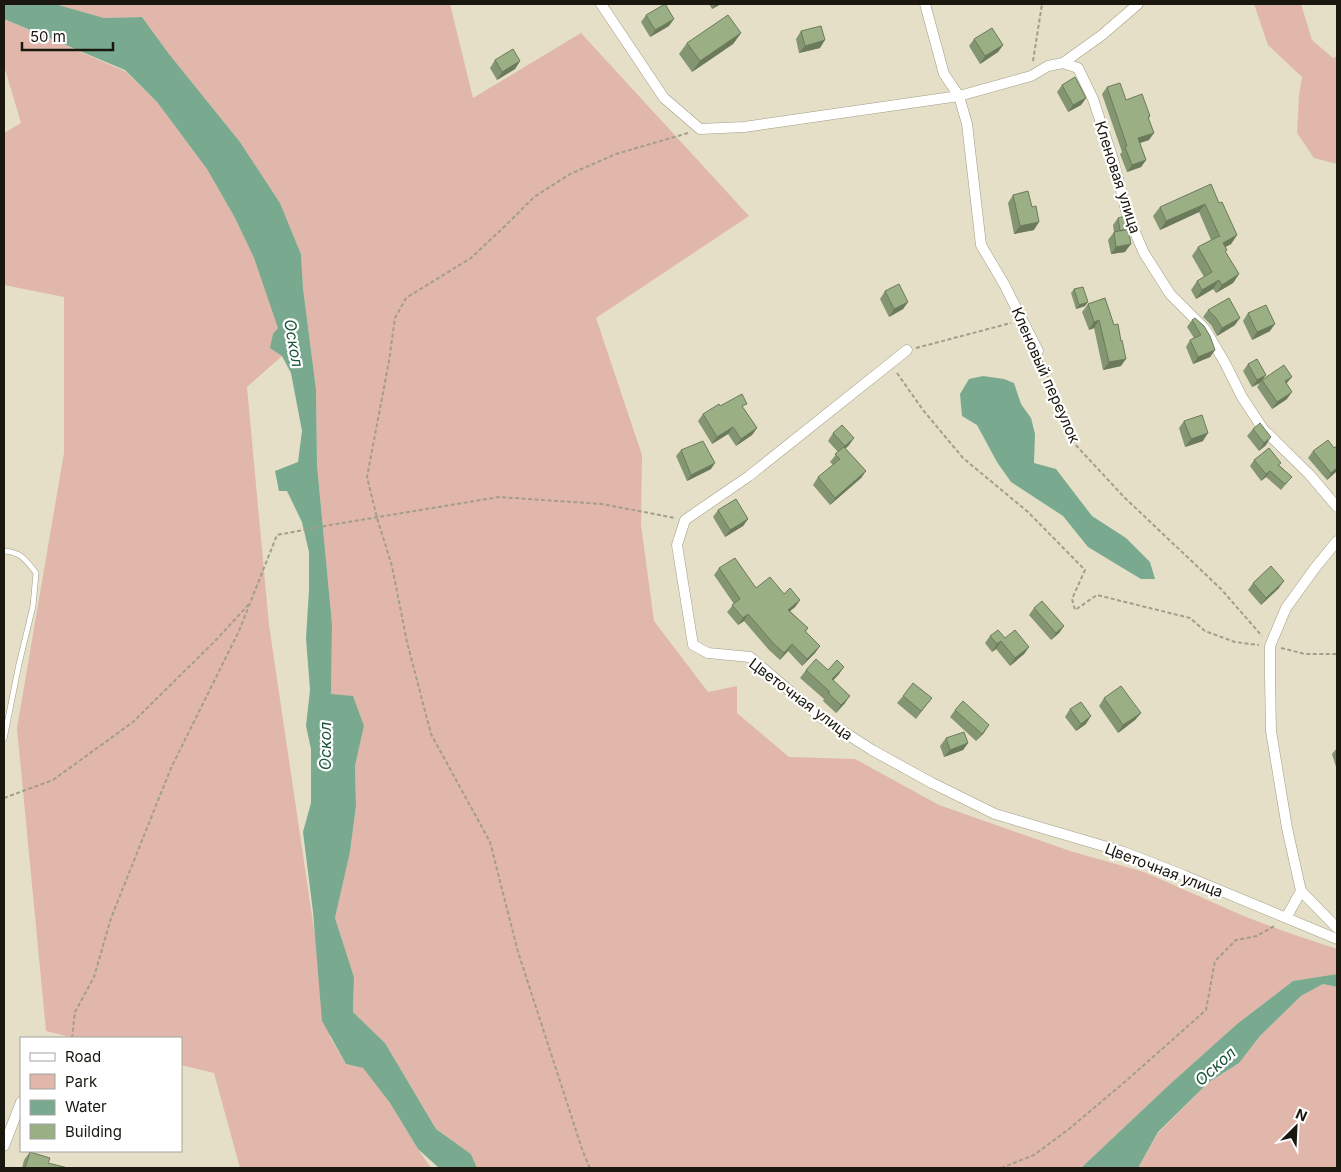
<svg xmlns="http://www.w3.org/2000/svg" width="1341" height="1172" viewBox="0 0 1341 1172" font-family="Inter,sans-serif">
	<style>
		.green { fill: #e1b7ab }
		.water { fill: #79aa8f }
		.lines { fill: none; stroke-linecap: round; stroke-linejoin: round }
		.lane-casing { stroke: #a29d85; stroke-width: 6 }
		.street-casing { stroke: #a29d85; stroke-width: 11 }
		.path { stroke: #a29e8a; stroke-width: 2; stroke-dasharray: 4 2.5; stroke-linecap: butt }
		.lane { stroke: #fff; stroke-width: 5 }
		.street { stroke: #fff; stroke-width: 10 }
		.wall { fill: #849671 }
		.shaded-wall { fill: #6c7a5c }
		.building { fill: #9aaf83; stroke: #6c7a5c }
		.labels { text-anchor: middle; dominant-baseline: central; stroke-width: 4.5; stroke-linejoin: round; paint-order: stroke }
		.street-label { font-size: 15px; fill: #19170e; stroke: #fff }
		.water-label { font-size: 16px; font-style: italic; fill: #1a5539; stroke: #fff }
	</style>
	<rect width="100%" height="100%" fill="#e4dfc6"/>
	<!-- green -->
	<path class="green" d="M55,4H450L473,98L581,33L749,216L596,318L642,455L641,525L654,621L708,692L737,686V713L789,757L855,759L939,805L1070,851L1144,872L1246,917L1289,933L1337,949V974L1293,981L1237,1024L1169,1085L1081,1168H477L471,1154L436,1129L385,1043L353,1012L354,977L335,918L350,852L356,806L355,766L364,726L331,694L332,624L317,465L316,389L303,288L301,254L280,203L240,142L169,54L142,17L104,18Z
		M1254,4H1301L1312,40L1333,58L1337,56V164L1314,158L1297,133L1299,96L1302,77L1268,45Z
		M4,19L125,71L157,102L207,169L235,218L254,258L279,328L282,356L247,387L269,625L330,1037L346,1064L363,1068L390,1103L418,1149L431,1168H240L214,1073L181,1065V1038H74L46,1031L17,728L64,453V297L4,285V133L21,123L4,66Z
		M1323,984L1337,987V1168H1138L1158,1133L1209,1082L1239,1063L1260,1036L1301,996Z"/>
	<!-- water -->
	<path class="water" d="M4,4H55L104,18L142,17L169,54L240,142L280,203L301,254L303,288L316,389L317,465L332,624L331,694L353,696L364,726L355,766L356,806L350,852L335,918L354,977L353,1012L385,1043L436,1129L471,1154L477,1168H439L418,1149L390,1103L363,1068L346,1064L322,1021L313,912L303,832L311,803V749L306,726L310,690L306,638L309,590V552L302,522L287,491H279L275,471L298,462L302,431L291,373L282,356L270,348L273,334L278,328L254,258L235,218L207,169L157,102L125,70L4,19Z
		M983,376L1004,379L1014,383L1021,404L1031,418L1035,434L1034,463L1056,469L1092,516L1126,538L1150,562L1155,579H1141L1088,547L1063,516L1011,482L997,462L977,425L962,416L960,394L969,379Z
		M1337,974V987L1323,984L1301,996L1260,1036L1239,1063L1209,1082L1158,1132L1138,1168H1081L1169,1085L1237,1024L1293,981Z"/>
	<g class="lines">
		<defs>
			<path id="lane" d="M4,551C21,552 26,560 36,573L33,606L19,664L4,739"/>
			<path id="street" d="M601,4L664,98L700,129L744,127L959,96L967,124L981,245L1004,284L1038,351
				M925,4L944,74L959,96L1031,76L1048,66L1063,63L1102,35L1138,4
				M1063,63L1078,68L1093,99L1113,159L1127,214L1144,253L1170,294L1205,329L1225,363L1242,397L1263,429L1309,474L1337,507
				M907,350L749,476L685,520L677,545L693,645L708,653L750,657L819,716L872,750L932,783L995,814L1124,852L1183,875L1337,939
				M1337,541L1315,568L1286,608L1270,646V678L1271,731L1287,828L1301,891L1337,928
				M1286,918L1301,891
				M4,1146L21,1102"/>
		</defs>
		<!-- lane casing -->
		<use href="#lane" class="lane-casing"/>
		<!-- street casing -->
		<use href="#street" class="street-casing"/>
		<!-- path -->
		<path class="path" d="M1033,61L1042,4
			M916,348L1011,323
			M1042,361L1072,441L1124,497L1221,589L1262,636
			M897,373L923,410L963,458L1028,512L1085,570L1072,599L1075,610L1097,595L1190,618L1205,631L1235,642L1259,645
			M1281,648L1305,654H1337
			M4,798L53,780L133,722L217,639L249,604
			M72,1038L75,1012L94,977L111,918L171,768L239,631L277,535L330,525L499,497L602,504L675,518
			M590,1168L583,1152L518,952L490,842L431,734L407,642L392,566L377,518L367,477L389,361L395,318L406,298L471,258L505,226L534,197L570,174L616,154L688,133
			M1001,1168L1034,1155L1069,1129L1127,1080L1206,1010L1215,961L1236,940L1257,936L1276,925"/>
		<!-- lane -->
		<use href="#lane" class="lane"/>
		<!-- street -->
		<use href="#street" class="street"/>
	</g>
	<!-- wall -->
	<path class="wall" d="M709,4H721L712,9Z
		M646,15L669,26L650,37L641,22Z
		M801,31L820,48L799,53L796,39Z
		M741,33L733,44L692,72L679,54L687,43Z
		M974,39L1003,45L998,52L980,64L969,46Z
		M495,60L520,61L515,69L497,80L490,68Z
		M1062,85L1086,98L1081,105L1068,112L1057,92Z
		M1107,87L1150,116L1149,118V140L1140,143L1146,160L1141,167L1127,172L1120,154L1122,152L1102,94Z
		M1013,195L1034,230L1014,234L1008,203Z
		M1219,203L1237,235L1231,244L1225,247V252L1239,274L1233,283L1216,293L1213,289L1196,299L1191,290L1197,281L1204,277L1192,256L1198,247L1211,240L1199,212L1160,230L1153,216L1160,207Z
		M1118,218L1134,228L1129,235L1125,252L1111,254L1108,240L1114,232L1113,225Z
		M1074,289L1085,306L1076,309L1071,293Z
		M885,291L908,302L903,309L889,317L880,299Z
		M1105,298L1121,366L1103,370L1094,328L1089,330L1082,312L1088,304Z
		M1208,310L1235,325L1217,336L1211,325L1203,317Z
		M1248,313L1270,331L1252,340L1243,321Z
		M1192,320L1215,350L1210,357L1193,364L1186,347L1190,340L1194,338L1187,327Z
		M1248,364L1263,379L1287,383V399L1272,409L1257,387L1260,383L1252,387L1243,371Z
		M720,406L744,409L757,428L752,435L736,446L728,434L712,444L698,421L703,414Z
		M1184,421L1203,441L1185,447L1179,428Z
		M1253,429L1266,445L1259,451L1247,436Z
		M833,433L854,438L849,445L845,449L866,471L861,478L830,505L813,485L818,477L833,465L830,462L838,452L828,441Z
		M1337,446V471L1327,480L1308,458L1313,451L1334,448Z
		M681,450L711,469L687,481L676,456Z
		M1254,460L1279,465L1292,477L1281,490L1266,477L1261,481L1250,466Z
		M718,510L748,519L743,526L725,537L713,517Z
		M719,568L756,588L784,594L800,600L795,607L790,611L808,628L806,632L820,646L815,653L802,666L788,651L780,660L769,650L744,621L738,625L727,612L734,604L714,575Z
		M1253,583L1279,588L1261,605L1248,590Z
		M1034,608L1064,626L1059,633L1051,640L1029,615Z
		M990,636L1005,638L1029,647L1024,654L1010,666L996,649L992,652L985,643Z
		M806,670H828L839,674L833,680L845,703L836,713L823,701L824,699L800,678Z
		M903,696L932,698L916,719L897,703Z
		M1104,698L1141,713L1135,720L1118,733L1099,706Z
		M1070,709L1086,724L1076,731L1065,717Z
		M955,710L984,733L976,741L950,717Z
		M946,738L968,743L963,750L944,757L940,746Z
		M1337,748V770L1332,754Z
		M30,1152L48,1163L68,1168H22L24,1160Z"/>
	<!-- shaded-wall -->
	<path class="shaded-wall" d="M716,4H721L712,9Z
		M674,19L669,26L650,37L655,30Z
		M741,33L733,44L692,72L700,61Z
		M825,40L820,48L799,53L805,46Z
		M1003,45L998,52L980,64L985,56Z
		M520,61L515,69L497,80L502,72Z
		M1086,98L1081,105L1068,112L1073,105Z
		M1154,133L1149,140L1133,145L1138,138Z
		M1146,160L1141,167L1127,172L1132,165Z
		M1205,204L1199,212L1160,230L1166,221Z
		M1039,222L1034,230L1014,234L1020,226Z
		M1134,228L1128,236L1120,231Z
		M1237,235L1231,244L1217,252L1223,243Z
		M1131,244L1125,252L1111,254L1116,247Z
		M1239,274L1233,283L1216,293L1222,285Z
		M1219,280L1213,289L1196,299L1202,290Z
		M908,302L903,309L889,317L894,309Z
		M1088,302L1085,306L1076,309L1079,305Z
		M1240,318L1235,325L1217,336L1222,328Z
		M1099,320L1094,328L1089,330L1094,322Z
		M1275,324L1270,331L1252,340L1257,332Z
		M1215,350L1210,357L1193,364L1198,357Z
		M1126,359L1121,366L1103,370L1109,362Z
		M1266,375L1260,383L1252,387L1257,380Z
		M1292,377L1286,384L1285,381Z
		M1292,392L1287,399L1272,409L1277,402Z
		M733,427L728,434L712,444L717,437Z
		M757,428L752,435L736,446L741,439Z
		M1208,433L1203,441L1185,447L1191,439Z
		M1271,437L1266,445L1259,451L1264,443Z
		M854,438L849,445L840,454L845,446Z
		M715,463L711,469L687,481L691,475Z
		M1337,468V471L1327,480L1331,473Z
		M866,471L861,478L830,505L835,498Z
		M1270,471L1266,477L1261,481L1266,474Z
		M748,519L743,526L725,537L730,530Z
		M1284,581L1279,588L1261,605L1266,598Z
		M800,600L795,607L783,617L788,610Z
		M748,614L744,621L738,625L743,618Z
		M1064,626L1059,633L1051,640L1056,633Z
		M1001,641L996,649L992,652L997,644Z
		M792,644L788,651L780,660L784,653Z
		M820,646L815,653L802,666L807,659Z
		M1029,647L1024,654L1010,666L1015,658Z
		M844,667L839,674L827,687L832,679Z
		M850,696L845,703L836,713L841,705Z
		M1141,713L1135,720L1118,733L1123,725Z
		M1091,716L1086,724L1076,731L1081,724Z
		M989,725L984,733L976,741L982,734Z
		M968,743L963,750L944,757L950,750Z"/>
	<!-- building -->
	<path class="building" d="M665,4L674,19L655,30L646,15Z
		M728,15L741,33L700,61L687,43Z
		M821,26L825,40L805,46L801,31Z
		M992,28L1003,45L985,56L974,39Z
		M513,49L520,61L502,72L495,60Z
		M1075,77L1086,98L1073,105L1062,85Z
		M1120,83L1126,100L1142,94L1150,116L1148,117L1154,133L1138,138L1146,160L1132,165L1125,147L1127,146L1107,87Z
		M1211,184L1219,203L1222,202L1237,235L1223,243L1227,250L1225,251L1239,274L1222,285L1219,280L1202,290L1197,281L1212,272L1198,247L1219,236L1220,237L1205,204L1166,221L1160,207Z
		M1028,191L1032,207L1036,206L1039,222L1020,226L1013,195Z
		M1129,215L1134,228L1120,231L1118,218Z
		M1128,229L1131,244L1116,247L1114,232Z
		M899,284L908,302L894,309L885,291Z
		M1083,287L1088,302L1079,305L1074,289Z
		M1105,298L1114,325L1118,324L1121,341L1122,340L1126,359L1109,362L1099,320L1094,322L1088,304Z
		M1229,298L1240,318L1222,328L1216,318L1208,310Z
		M1266,305L1275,324L1257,332L1248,313Z
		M1195,318L1204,326L1210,336L1215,350L1198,357L1190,340L1201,335L1192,320Z
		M1257,359L1266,375L1257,380L1248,364Z
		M1284,365L1292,377L1285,381L1292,392L1277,402L1262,380Z
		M742,394L747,404L742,406L757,428L741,439L733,427L717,437L703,414L719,404L720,406Z
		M1202,415L1208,433L1191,439L1184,421Z
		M1260,423L1271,437L1264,443L1253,429Z
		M842,425L854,438L845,446L833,433Z
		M1328,440L1334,448L1337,446V468L1331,473L1313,451Z
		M703,441L715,463L691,475L681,450Z
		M844,447L866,471L835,498L818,477L840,459L835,454Z
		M1269,448L1281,463L1278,465L1292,477L1285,484L1270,471L1266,474L1254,460Z
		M736,499L748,519L730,530L718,510Z
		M735,558L756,588L770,577L784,594L790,588L800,600L788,610L808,628L805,631L820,646L807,659L792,644L784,653L773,643L748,614L743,618L732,605L740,599L719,568Z
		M1271,566L1284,581L1266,598L1253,583Z
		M1042,601L1064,626L1056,633L1034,608Z
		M998,630L1005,638L1015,630L1029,647L1015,658L1001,641L997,644L990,636Z
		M816,659L828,670L837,660L844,667L832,679L850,696L841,705L828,693L830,692L806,670Z
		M913,683L932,698L921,711L903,696Z
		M1121,686L1141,713L1123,725L1104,698Z
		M963,701L989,725L982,734L955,710Z
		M1081,702L1091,716L1081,724L1070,709Z
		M964,732L968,743L950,750L946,738Z
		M30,1152L50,1158L48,1163L68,1168H25Z"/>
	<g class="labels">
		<!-- street labels -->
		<g class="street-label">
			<text transform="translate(1118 177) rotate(72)">Кленовая улица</text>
			<text transform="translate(1046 375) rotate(66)">Кленовый переулок</text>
			<text transform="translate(801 699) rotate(37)">Цветочная улица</text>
			<text transform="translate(1164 870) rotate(21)">Цветочная улица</text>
		</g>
		<!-- water labels -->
		<g class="water-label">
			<text transform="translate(294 343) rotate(80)">Оскол</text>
			<text transform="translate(325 746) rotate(-90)">Оскол</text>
			<text transform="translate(1215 1066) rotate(-42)">Оскол</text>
		</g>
	</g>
	<!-- border -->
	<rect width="1341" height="1172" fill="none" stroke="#19170e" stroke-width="10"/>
	<!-- legend -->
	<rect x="20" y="1037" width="162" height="115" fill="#ffffff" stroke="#a3a29f"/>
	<rect x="30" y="1053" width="25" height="8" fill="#ffffff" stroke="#a3a29f"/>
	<text x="65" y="1062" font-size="15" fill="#19170e">Road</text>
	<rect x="30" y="1074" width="25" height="15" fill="#e1b7ab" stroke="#a3a29f"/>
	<text x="65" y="1087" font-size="15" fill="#19170e">Park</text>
	<rect x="30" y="1100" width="25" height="15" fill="#79aa8f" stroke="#a3a29f"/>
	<text x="65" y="1112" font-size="15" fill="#19170e">Water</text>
	<rect x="30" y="1124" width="25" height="15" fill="#9aaf83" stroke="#a3a29f"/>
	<text x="65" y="1137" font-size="15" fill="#19170e">Building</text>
	<!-- north arrow -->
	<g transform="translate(1296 1127) rotate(24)" stroke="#ffffff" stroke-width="4" paint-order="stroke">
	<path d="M0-4L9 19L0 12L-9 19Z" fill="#19170e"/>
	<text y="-8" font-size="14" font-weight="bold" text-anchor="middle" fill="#19170e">N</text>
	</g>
	<!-- scale -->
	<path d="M22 42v8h91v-8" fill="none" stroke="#19170e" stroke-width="2.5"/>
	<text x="30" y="42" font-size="15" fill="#19170e" stroke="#ffffff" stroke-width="4" paint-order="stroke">50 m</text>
</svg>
